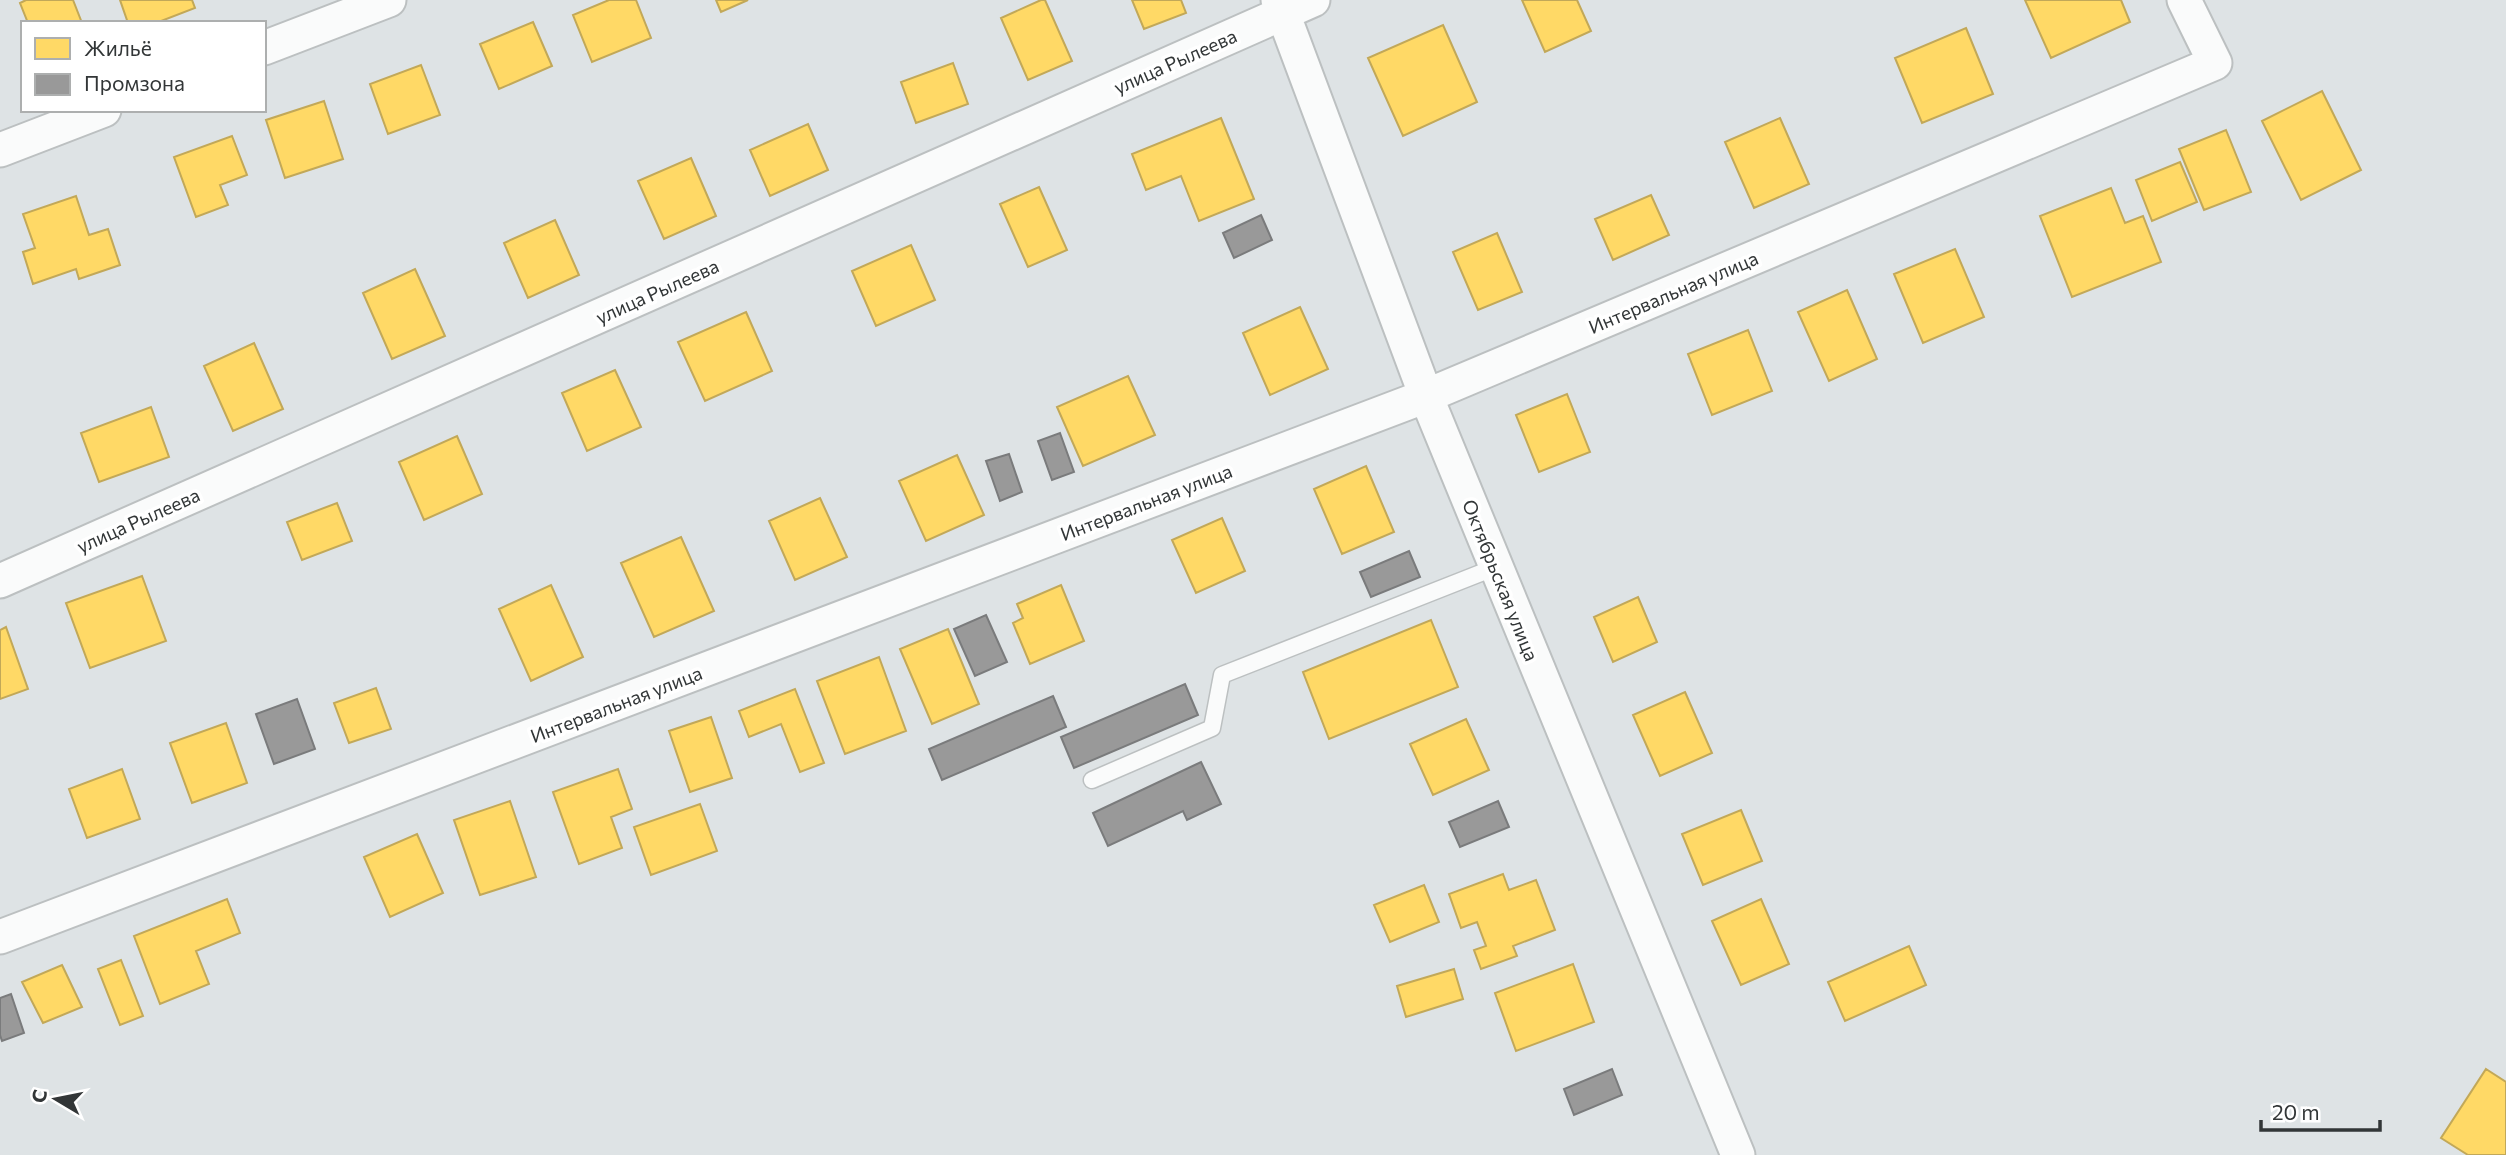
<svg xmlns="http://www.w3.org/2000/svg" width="2506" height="1155" viewBox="0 0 2506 1155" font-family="Commissioner,sans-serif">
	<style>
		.homes { fill: #ffd966; stroke: #c2a858; stroke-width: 2 }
		.industry { fill: #999; stroke: #7a7b7c; stroke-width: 2 }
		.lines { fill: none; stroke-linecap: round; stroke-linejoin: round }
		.service-casing { stroke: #bcc0c1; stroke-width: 19 }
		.minor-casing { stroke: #bcc0c1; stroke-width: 37 }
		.service { stroke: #fafbfb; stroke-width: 16 }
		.minor { stroke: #fafbfb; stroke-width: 33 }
		.labels { text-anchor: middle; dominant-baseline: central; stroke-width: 7; stroke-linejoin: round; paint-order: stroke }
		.street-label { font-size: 19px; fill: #323637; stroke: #fff }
	</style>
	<rect width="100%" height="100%" fill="#dee3e5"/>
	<!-- homes -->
	<path class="homes" d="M26,0H73L82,23H28L20,3Z
		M120,0H192L195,8L156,23H128Z
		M609,0H636L651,38L592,62L573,15Z
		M716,0H748L721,12Z
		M1041,0H1045L1072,61L1028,80L1001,18Z
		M1132,0H1181L1186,13L1144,29Z
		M1522,0H1577L1591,31L1545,52Z
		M2025,0H2121L2130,22L2051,58Z
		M533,22L552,66L499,89L480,44Z
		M1443,25L1477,102L1403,136L1368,58Z
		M1966,28L1993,94L1922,123L1895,58Z
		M953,63L968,104L916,123L901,82Z
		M421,65L440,115L388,134L370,84Z
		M2322,91L2361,170L2301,200L2262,121Z
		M324,101L343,159L285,178L266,120Z
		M1221,118L1254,199L1199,221L1181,176L1146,190L1132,154Z
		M1780,118L1809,184L1754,208L1725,142Z
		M808,124L828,170L770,196L750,150Z
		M2226,130L2251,192L2204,210L2179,149Z
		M232,136L247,175L220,185L228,205L196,217L174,157Z
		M691,158L716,216L664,239L638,181Z
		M2180,162L2197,202L2152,221L2136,180Z
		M1039,187L1067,250L1028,267L1000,204Z
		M2111,188L2125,223L2143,216L2161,262L2072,297L2040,216Z
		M1651,195L1669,235L1613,260L1595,219Z
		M76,196L89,235L108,229L120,265L79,279L76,269L33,284L23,252L35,248L23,214Z
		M555,220L579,275L528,298L504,243Z
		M1497,233L1522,292L1478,310L1453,252Z
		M911,245L935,300L876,326L852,271Z
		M1955,249L1984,317L1923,343L1894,274Z
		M415,269L445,336L392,359L363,293Z
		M1847,290L1877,359L1829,381L1798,312Z
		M1300,307L1328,369L1270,395L1243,333Z
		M746,312L772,371L705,401L678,342Z
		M1748,330L1772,391L1712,415L1688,354Z
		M254,343L283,409L233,431L204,366Z
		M615,370L641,427L587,451L562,393Z
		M1128,376L1155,435L1083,466L1057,407Z
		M1567,394L1590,452L1539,472L1516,415Z
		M151,407L169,457L99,482L81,433Z
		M457,436L482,494L424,520L399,462Z
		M957,455L984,515L926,541L899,481Z
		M1366,466L1394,532L1342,554L1314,489Z
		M820,498L847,557L795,580L769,521Z
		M337,503L352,541L302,560L287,522Z
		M1222,518L1245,571L1196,593L1172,540Z
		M681,537L714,611L654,637L621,563Z
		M142,576L166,641L90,668L66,603Z
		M551,585L583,657L531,681L499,609Z
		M1061,585L1084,641L1030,664L1013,623L1023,618L1017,604Z
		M1638,597L1657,642L1613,662L1594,617Z
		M1431,620L1458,687L1329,739L1303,672Z
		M6,627L28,689L0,699V630Z
		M948,629L979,704L932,724L900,649Z
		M879,657L906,731L845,754L817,681Z
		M376,688L391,729L349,743L334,703Z
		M795,689L824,763L800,772L781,724L749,737L739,711Z
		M1685,692L1712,753L1660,776L1633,715Z
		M711,717L732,778L690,792L669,731Z
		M1466,719L1489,770L1433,795L1410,744Z
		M226,723L247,783L192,803L170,743Z
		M122,769L140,819L87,838L69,789Z
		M618,769L632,809L611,817L622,848L579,864L553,792Z
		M510,801L536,877L480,895L454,820Z
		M700,804L717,851L651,875L634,827Z
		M1741,810L1762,861L1703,885L1682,834Z
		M417,834L443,893L390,917L364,857Z
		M1503,874L1509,890L1536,880L1555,930L1513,946L1517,956L1481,969L1474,950L1486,946L1477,922L1461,928L1449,894Z
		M1424,885L1439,922L1390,942L1374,905Z
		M227,899L240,933L196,951L209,984L160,1004L134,936Z
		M1761,899L1789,964L1741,985L1712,921Z
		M1909,946L1926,985L1845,1021L1828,982Z
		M121,960L143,1016L120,1025L98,969Z
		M1573,964L1594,1022L1516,1051L1495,993Z
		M62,965L82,1007L43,1023L22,982Z
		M1454,969L1463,999L1406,1017L1397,986Z
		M2486,1069L2506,1082V1155H2468L2441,1138Z"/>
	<!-- industry -->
	<path class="industry" d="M1261,215L1272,240L1234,258L1223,233Z
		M1060,433L1074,472L1052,480L1038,441Z
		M1009,454L1022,492L1000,501L986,461Z
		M1409,551L1420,577L1371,597L1360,572Z
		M986,615L1007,662L975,676L954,629Z
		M1185,684L1198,715L1074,768L1061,737Z
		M1053,696L1066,727L942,780L929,749Z
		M297,699L315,749L274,764L256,714Z
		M1201,762L1221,804L1187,820L1183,811L1108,846L1093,813Z
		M1498,801L1509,827L1460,847L1449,822Z
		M11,994L24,1033L2,1041L0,1035V998Z
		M1612,1069L1622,1095L1574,1115L1564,1089Z"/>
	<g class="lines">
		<defs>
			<path id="service" d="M1092,780L1212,728L1222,675L1496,567"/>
			<path id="minor" d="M1278,0L1426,396L1738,1155
				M264,48L389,0
				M0,150L104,110
				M0,581L1313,0
				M0,937L1426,396L2215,63L2184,0"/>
		</defs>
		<!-- service casing -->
		<use href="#service" class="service-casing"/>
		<!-- minor casing -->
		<use href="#minor" class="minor-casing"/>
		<!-- service -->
		<use href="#service" class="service"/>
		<!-- minor -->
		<use href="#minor" class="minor"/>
	</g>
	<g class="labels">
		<!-- street labels -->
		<g class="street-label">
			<text transform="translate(1175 61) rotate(-24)">улица Рылеева</text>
			<text transform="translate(657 291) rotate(-24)">улица Рылеева</text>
			<text transform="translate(1673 292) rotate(-23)">Интервальная улица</text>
			<text transform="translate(1146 502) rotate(-21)">Интервальная улица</text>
			<text transform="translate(138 520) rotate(-24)">улица Рылеева</text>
			<text transform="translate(1501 580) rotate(68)">Октябрьская улица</text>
			<text transform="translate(616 704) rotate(-21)">Интервальная улица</text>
		</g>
	</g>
	<!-- legend -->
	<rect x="21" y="21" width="245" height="91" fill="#ffffff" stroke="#adafaf" stroke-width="2"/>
	<rect x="35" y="38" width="35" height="21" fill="#ffd966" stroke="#adafaf" stroke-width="2"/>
	<text x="84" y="56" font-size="21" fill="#323637">Жильё</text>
	<rect x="35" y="74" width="35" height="21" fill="#999999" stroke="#adafaf" stroke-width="2"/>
	<text x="84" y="91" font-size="21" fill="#323637">Промзона</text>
	<!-- north arrow -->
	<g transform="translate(56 1099) rotate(280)" stroke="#ffffff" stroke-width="5" paint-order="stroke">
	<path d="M0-5L12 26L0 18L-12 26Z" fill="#323637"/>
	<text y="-10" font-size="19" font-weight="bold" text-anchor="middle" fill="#323637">С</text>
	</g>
	<!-- scale -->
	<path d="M2261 1120v10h119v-10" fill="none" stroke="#323637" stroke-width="3.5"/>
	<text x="2272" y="1120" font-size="21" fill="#323637" stroke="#ffffff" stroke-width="5" paint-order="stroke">20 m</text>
</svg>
